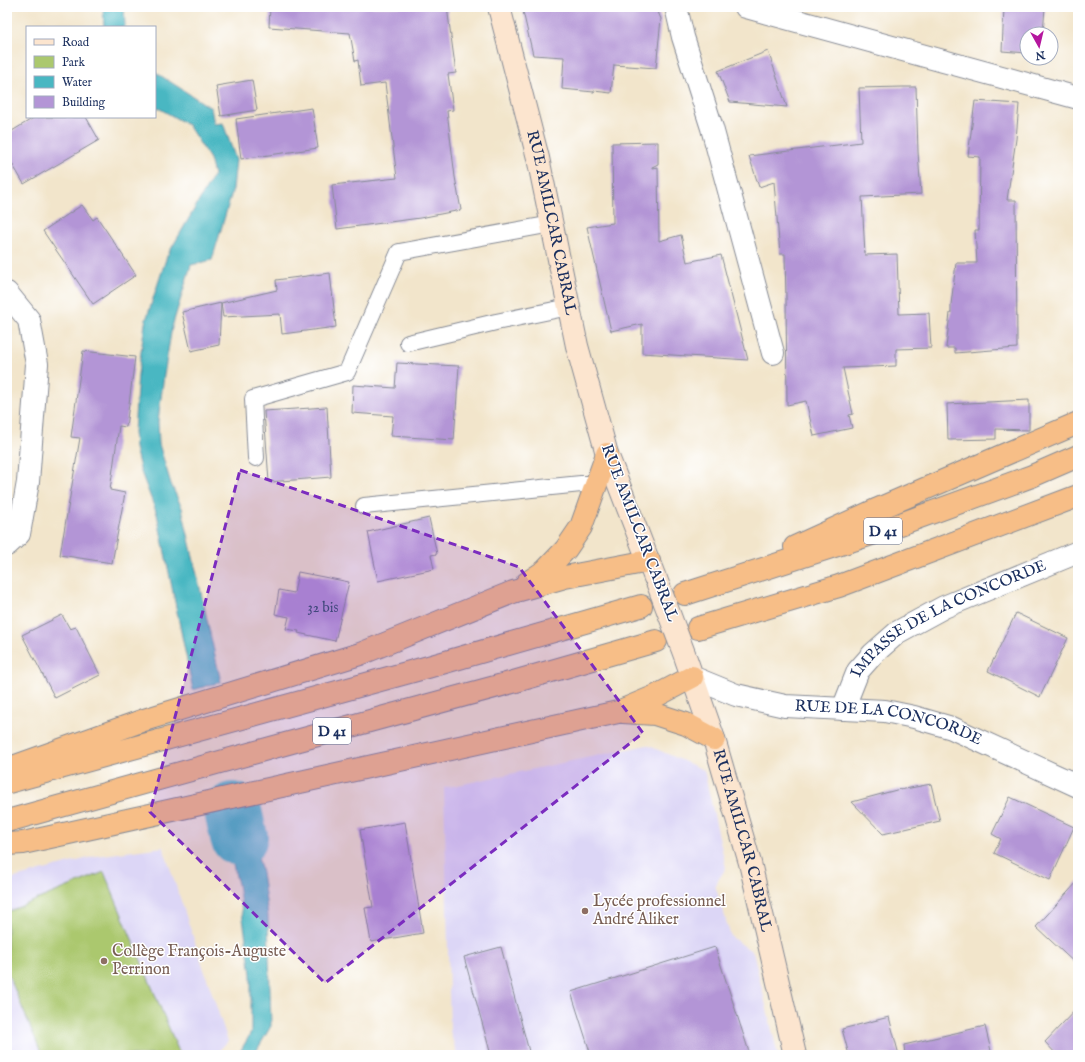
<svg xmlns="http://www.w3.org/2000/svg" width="1085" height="1062" viewBox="0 0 1085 1062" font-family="'IM FELL English',serif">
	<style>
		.built { fill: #dcd6f6 }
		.green { fill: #abc86e; stroke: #637c66 }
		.water { fill: #49b7c2; stroke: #327390 }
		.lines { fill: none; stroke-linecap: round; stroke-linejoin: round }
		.river { stroke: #49b7c2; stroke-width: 58 }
		.building { fill: #b395d6 }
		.lane-casing { stroke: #868a94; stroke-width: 18 }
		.street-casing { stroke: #868a94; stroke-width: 24 }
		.secondary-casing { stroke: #868a94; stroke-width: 24 }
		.highway-casing { stroke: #868a94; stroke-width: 24 }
		.lane { stroke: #fff; stroke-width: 16 }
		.street { stroke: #fff; stroke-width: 22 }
		.secondary { stroke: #fce5cf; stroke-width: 22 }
		.highway { stroke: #f7be87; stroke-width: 22 }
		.secondary-bridge-casing { stroke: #868a94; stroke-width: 24; stroke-linecap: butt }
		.secondary-bridge { stroke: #fce5cf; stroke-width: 22 }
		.marked { fill: #7b2cbf; fill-opacity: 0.2; stroke: #7b2cbf; stroke-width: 3; stroke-dasharray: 8 5; stroke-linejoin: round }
		.education-dot { fill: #8d6e63; stroke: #fff; stroke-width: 1.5 }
		.labels { text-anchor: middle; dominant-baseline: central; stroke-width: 3; stroke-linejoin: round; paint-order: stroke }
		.number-label { font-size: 14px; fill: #41487c }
		.shield { fill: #fff; stroke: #5f6d8e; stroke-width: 1 }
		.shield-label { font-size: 15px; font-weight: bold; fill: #1b2f5e }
		.street-label { font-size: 16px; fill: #1b2f5e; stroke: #fff }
		.education-label { font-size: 16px; fill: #785e54; stroke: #fff; text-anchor: start }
	</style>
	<rect width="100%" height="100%" fill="#fff"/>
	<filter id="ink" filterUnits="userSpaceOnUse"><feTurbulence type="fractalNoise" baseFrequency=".025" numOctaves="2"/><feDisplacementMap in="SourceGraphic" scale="8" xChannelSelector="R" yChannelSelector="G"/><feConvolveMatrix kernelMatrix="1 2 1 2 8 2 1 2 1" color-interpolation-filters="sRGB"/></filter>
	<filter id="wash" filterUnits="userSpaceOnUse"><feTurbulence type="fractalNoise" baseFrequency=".012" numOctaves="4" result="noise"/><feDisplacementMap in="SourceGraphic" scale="16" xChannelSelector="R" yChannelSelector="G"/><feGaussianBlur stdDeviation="0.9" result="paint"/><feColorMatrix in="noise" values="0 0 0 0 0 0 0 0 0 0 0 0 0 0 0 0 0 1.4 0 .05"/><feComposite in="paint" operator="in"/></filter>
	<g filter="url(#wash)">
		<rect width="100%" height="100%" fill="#f2e5cb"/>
		<!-- built -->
		<path class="built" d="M647,745L704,770L726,868L715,885L731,937L753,952L778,1055H457L450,1031L444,788Z
			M163,847L228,1041L215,1055H7V880L96,856Z"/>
		<!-- green -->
		<path class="green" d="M104,872L179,1052L172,1055H42L7,971V912Z"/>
		<!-- water -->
		<path class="water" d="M103,7H124L125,27H104Z
			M155,72L211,108L214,124L223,123L236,160L233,189L212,260L191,265L172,327L164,375L158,421L159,444L171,484L182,508L221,682L193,690L157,514L141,472L135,448L134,432L138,374L145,323L167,256L214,175L210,159L188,125L155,106Z
			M252,833L262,872L268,916L271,1026L254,1055H238L251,1033V974L238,884L227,841Z"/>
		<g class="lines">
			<!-- river -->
			<path class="river" d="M233,811L239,837"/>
		</g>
		<g id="blocks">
			<!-- building -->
			<path class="building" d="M270,7H447L456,73L448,74L453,110L447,111L455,177L461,210L420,218L337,229L332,185L397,178L385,83L361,86L358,60L355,61L350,33L269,27Z
				M522,7H656L661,19L656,68L614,65L611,93L594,91V92L562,89L564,57L533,55Z
				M1004,7H1045L1043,34H1027V53L1002,51Z
				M768,51L787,107L730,102L718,71Z
				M252,80L257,110L221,116L216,86Z
				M903,87H916L918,152L921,194L862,197L865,255L897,254L899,314L929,313L931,348L896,349V366L843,368L853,414L849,415L852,428L814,436L806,401L787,405L786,298L785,254H780L774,182L759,187L749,156L861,142L859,88Z
				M975,101L1019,104L1016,139L1007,200H1016L1017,348L955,353V348H946L950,313H951V305L956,263H977L975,230H979L980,157L968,156Z
				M312,108L318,148L241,159L236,119Z
				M35,117H86L99,140L24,184L7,155V134Z
				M658,142V164L652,167V168L658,167L659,241L681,235L687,262L721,255L748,360L642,353V324L611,331L587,227L613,223L612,143Z
				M82,205L93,220L97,217L136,275L93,304L43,231Z
				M330,273L336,327L282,334L280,314L223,317L221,303L277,290L276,280Z
				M221,303L219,345L191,351L182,312Z
				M83,351L135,357L126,427L119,426L110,490L125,493L112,563L60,555L80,438L71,437Z
				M397,363L459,366L454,440L391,436L393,416L352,413L353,385L395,388Z
				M1029,400V430L996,429V439L948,440L947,404Z
				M327,407L331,477L269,482L264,411Z
				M429,518L437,554L431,555L434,569L378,581L368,532Z
				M298,572L349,582L335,641L298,633L299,631L286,629L289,617L275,614L279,590L294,593Z
				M1016,613L1068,638L1040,697L988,671Z
				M62,615L70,629L76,627L100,675L55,698L22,635Z
				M931,784L940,821L883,834L852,802L900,789V790Z
				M1010,797L1074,827L1050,880L994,853L1001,839L992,834Z
				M405,822L423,933L371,942L365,908L373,907L360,830Z
				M1078,881V966L1036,927Z
				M501,947L530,1055H491L464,957Z
				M715,947L750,1055H591L571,992Z
				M1078,1007V1055H1057L1045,1042Z
				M889,1017L899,1055H849L842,1029Z
				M985,1026L992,1055H905L904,1045Z"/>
		</g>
	</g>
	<g filter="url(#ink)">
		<use href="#blocks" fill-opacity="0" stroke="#868a94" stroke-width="1"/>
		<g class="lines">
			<defs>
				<path id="lane" d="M408,343L496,322L569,307
					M256,458L253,399L347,372L399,252L552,224
					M364,506L581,484H596"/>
				<g id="street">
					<path d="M676,7L683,37L712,128L773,353"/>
					<path d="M746,7L1078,98"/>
					<path d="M7,293L29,320L37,364L28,482L19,534L7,545"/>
					<path id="s1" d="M692,677L736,695L785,706L885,711L914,717L952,728L1078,786"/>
					<path id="s2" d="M843,709L858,671L873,654L898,632L944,607L1078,552"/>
				</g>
				<g id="secondary">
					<path id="s3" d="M499,7L538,158L577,346L607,454L655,578"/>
					<path id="s4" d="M686,659L714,739L750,863L795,1055"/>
				</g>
				<path id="highway" d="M795,547L878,509L1078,423
					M527,583L545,571L566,549L581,527L607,454
					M685,594L884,530L1032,476L1078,456
					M698,628L839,586L1078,496
					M623,712L655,714L686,724L714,739
					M7,769L144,720L360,654L513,592L565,577L649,561
					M9,782L428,667L641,606
					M7,821L285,744L513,682L656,641
					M7,844L23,843L618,712L656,696L692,677"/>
			</defs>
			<!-- lane casing -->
			<use href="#lane" class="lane-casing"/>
			<!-- street casing -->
			<use href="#street" class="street-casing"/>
			<!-- secondary casing -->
			<use href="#secondary" class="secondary-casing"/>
			<!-- highway casing -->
			<use href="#highway" class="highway-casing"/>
			<!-- lane -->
			<use href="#lane" class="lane"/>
			<!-- street -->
			<use href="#street" class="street"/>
			<!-- secondary -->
			<use href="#secondary" class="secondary"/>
			<!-- highway -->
			<use href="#highway" class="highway"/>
			<defs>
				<path id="secondary-bridge" d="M656,579L685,656"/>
			</defs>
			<!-- secondary-bridge casing -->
			<use href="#secondary-bridge" class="secondary-bridge-casing"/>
			<!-- secondary-bridge -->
			<use href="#secondary-bridge" class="secondary-bridge"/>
		</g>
	</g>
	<!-- marked area -->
	<path class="marked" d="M240,470L519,567L643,733L325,983L150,812Z"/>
	<!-- markers -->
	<g class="education-dot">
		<circle cx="585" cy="911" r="4"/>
		<circle cx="104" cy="961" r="4"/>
	</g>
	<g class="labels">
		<!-- number labels -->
		<g class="number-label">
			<text x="323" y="608">32 bis</text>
		</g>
		<!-- shield labels -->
		<g class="shield">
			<rect x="864" y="518" width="38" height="26" rx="3"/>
			<rect x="313" y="718" width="38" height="26" rx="3"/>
		</g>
		<g class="shield-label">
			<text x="883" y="531">D 41</text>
			<text x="332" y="731">D 41</text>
		</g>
		<!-- street labels -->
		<g class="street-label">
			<text stroke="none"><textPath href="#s3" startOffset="222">RUE AMILCAR CABRAL</textPath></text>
			<text transform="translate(639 533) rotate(69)">RUE AMILCAR CABRAL</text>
			<text stroke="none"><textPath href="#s2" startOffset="147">IMPASSE DE LA CONCORDE</textPath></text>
			<text stroke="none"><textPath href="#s1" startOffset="203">RUE DE LA CONCORDE</textPath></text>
			<text stroke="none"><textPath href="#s4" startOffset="190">RUE AMILCAR CABRAL</textPath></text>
		</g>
		<!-- education labels -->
		<g class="education-label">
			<text x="593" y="902">Lycée professionnel<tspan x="593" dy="18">André Aliker</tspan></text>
			<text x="112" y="952">Collège François-Auguste<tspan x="112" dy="18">Perrinon</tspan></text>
		</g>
	</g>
	<!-- margin -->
	<rect width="1085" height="1062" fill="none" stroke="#fff" stroke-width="24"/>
	<!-- legend -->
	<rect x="26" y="26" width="130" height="92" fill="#ffffff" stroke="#a4acbf"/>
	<rect x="34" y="39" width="20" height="6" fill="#fce5cf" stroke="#a4acbf"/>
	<text x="62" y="46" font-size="12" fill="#1b2f5e">Road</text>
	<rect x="34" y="56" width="20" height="12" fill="#abc86e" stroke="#a4acbf"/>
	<text x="62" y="66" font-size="12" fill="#1b2f5e">Park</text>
	<rect x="34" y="76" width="20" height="12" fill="#49b7c2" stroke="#a4acbf"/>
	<text x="62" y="86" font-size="12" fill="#1b2f5e">Water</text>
	<rect x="34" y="96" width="20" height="12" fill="#b395d6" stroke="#a4acbf"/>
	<text x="62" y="106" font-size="12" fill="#1b2f5e">Building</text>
	<!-- north arrow -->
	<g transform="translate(1039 46) rotate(172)"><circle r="19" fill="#ffffff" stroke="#a4acbf"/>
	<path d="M0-3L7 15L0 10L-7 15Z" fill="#b5179e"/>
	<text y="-6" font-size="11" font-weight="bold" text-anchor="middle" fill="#1b2f5e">N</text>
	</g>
</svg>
